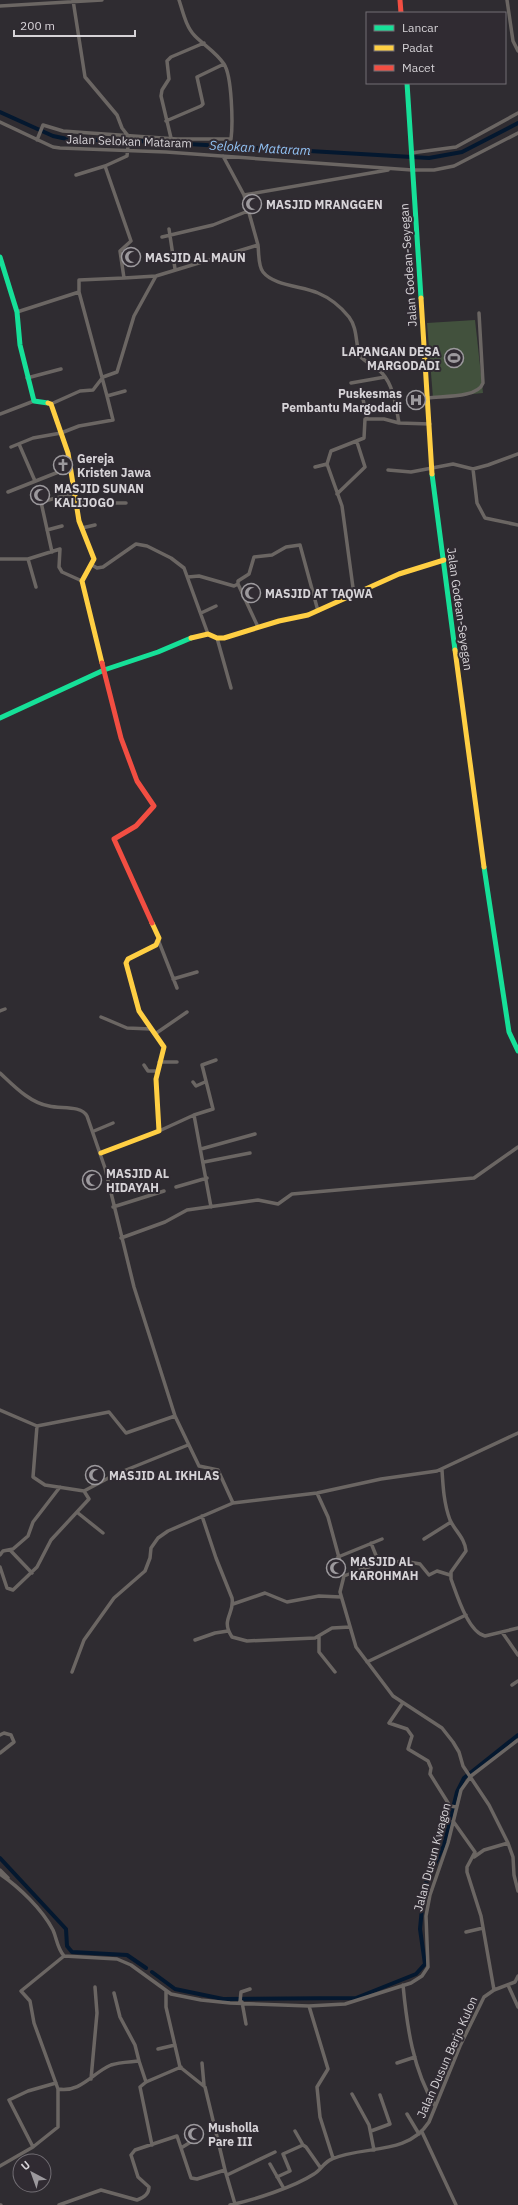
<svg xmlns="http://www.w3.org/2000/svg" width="518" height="2205" viewBox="0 0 518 2205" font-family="'IBM Plex Sans',sans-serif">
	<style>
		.green { fill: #42513d }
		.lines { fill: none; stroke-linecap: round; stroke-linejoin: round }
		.canal { stroke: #04182f; stroke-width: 4 }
		.street { stroke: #6b6663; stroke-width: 3.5 }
		.fast { stroke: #16e098; stroke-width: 5 }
		.slow { stroke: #ffcf43; stroke-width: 5 }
		.jam { stroke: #f24e42; stroke-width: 5 }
		.labels { text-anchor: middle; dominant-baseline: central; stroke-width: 4; stroke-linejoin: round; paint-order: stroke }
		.street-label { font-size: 12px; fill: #d6d3d7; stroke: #302b32 }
		.poi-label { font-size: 12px; font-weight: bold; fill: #d6d3d7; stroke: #302b32; text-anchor: start }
		.water-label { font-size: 13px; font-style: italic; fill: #92c4f6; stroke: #302b32 }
	</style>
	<rect width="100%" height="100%" fill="#2f2c31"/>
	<!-- green -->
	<path class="green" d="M475,320L483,393L433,398L427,323Z"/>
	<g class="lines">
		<!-- canal -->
		<path class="canal" d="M0,112L53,136L72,140H121L429,158L462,152L518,123
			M0,1858L66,1929L67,1946L72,1952L127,1955L146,1968
			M152,1972L175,1989L223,1999L356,1998L416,1974L425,1964L420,1929L424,1887L444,1845L457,1792L464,1778L518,1735"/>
		<!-- street -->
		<path class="street" d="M73,0L85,77L117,115L122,128L129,137L127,156L105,166L131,241L120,251L124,278L156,276L258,245L244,195L223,156
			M507,0L513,41L518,51
			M0,6L102,0
			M166,121L201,106L203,104L197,77L224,64
			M0,122L53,147L60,148L166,152L412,170H434L454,166L518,133
			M171,138L161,96L162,90L169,79L167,61L171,57L204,43
			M37,140L43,125L63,131L90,133L177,139H231C233,124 232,76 224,64C216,52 205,46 195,36C186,27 183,12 179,0
			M411,153L456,147L518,113
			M76,175L105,166
			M244,195L388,170
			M169,229L175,269
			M162,237L213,225L248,211
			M258,245C259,253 258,266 263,272C274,286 303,286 318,293C330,298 341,307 349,317C358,329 355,343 360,356C366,363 376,366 382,373C394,386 396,407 399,423
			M79,292L107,396L125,391
			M17,312L79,292V280L124,278
			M27,378L61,369
			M351,383L385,377
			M428,398C443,396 478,398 483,383L479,313
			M363,399L367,419
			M51,404L80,391L93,390L103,377L117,372L134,316L156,276
			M0,414L34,401
			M19,444L35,481
			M11,447L33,438L61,433L79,426L113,420L107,396
			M315,467L327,464
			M473,469L477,503L485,518L518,525
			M388,470L411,472L453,464L473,469L488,465L518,454
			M8,492L71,467
			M337,494L365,467L357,442
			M77,503L104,499L112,503H126
			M82,528L95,525
			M47,530L62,526
			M52,552L41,502L75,493
			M0,559H28L60,549L59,567L62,572L82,581
			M28,559L36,587
			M92,565L97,568L103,567L136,544L147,546L171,558L184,568L208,634
			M188,577L199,576L234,586L238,584V581L249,574L254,557L272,555L286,547L300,545L318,611
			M238,584L258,627
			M354,595L342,506L327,464L331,451L364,438L365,419H384L399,423L430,424
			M201,613L216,606
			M217,638L231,688
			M159,942L177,988
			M173,979L197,972
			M0,1011L5,1009
			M101,1017L127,1028L151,1029
			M155,1034L187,1012
			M159,1062H177
			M144,1065L148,1071H157
			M0,1073C14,1086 30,1103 49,1106C61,1109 81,1105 87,1116L105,1168L134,1287L175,1416L199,1466L218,1470L233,1503L317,1493L381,1479L437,1471L518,1433
			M193,1082L196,1086L205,1082
			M194,1115L213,1109L202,1065L216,1060
			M94,1131L113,1123
			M159,1131L194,1115L211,1207
			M201,1149L255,1134
			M204,1162L250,1153
			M176,1187L207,1178
			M113,1207L164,1191
			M121,1238L165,1222L187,1210L258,1200L278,1204L292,1194L474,1178L518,1147
			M0,1410L37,1426L109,1412L126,1433L175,1416
			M442,1470C443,1487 444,1504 450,1520C455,1531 465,1538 466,1551L451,1572V1579C457,1595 468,1632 485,1636L518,1628
			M84,1491L116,1474L188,1445
			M317,1493L328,1517L344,1576L340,1592L356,1647L393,1696L442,1728L453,1742L459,1752L463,1766L489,1805L508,1843L513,1857L514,1875L518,1891
			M78,1513L103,1533
			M202,1516L216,1558L232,1598C235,1614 220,1619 232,1637L247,1641L315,1638L332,1628L350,1627
			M424,1539L451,1522
			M371,1543L379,1563
			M10,1550L32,1573
			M0,1555L3,1551L13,1549L28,1536L33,1522L60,1487
			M338,1557L382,1539
			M0,1567L7,1588L13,1590L37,1567L51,1540L89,1499L84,1491L45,1485L33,1477L37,1426
			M344,1576C369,1566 393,1557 420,1564L429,1575L437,1571L450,1575
			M233,1604L265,1593L287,1602L319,1596L341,1597
			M502,1632L518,1655
			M319,1636V1652L335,1672
			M195,1640L215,1633L228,1631
			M367,1662L466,1615
			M72,1672L84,1640L114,1598L145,1571L150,1558L151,1548L158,1538L168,1531L233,1503
			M512,1685L518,1681
			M402,1704L389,1723L407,1729L412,1736L408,1749L428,1761L431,1768L430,1774L450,1806L456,1807
			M0,1735L4,1733L11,1735L14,1742L0,1753
			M453,1821L475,1852L467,1867V1872L481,1916L494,1990
			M474,1857L484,1850L508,1843
			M0,1870L8,1878
			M0,1874C19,1887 42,1909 53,1930C57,1939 57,1948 64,1956L117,1959L131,1965L171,1994L201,2000L230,2003L309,2006L345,2004L411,1983L422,1976L428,1967L426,1916L430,1895L448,1843L461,1790L471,1776L518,1740
			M466,1932L483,1928
			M64,1956L21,1991L30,2001L34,2023L58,2089C81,2093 92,2073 111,2065C119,2062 130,2062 139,2061L146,2082
			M403,1985C407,2027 413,2070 435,2106
			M508,1985L518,2007
			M166,1991V2007L180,2067L205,2087L225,2170
			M114,1993L120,2017L135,2045L139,2061
			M240,2002L241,1992L250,1989
			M242,2002L246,2024
			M309,2006L328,2069L317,2087L320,2117L333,2158
			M158,2049L175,2045
			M202,2063L204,2085
			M397,2063L415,2057
			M91,2079L97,2013L95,1987
			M352,2094L369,2125L374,2150
			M407,2114L419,2134
			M295,2131L303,2145L306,2147L320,2167
			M371,2131L390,2124L380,2095
			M422,2132L456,2205
			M152,2145L140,2087L146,2082L181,2067
			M33,2147L58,2127V2089
			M181,2148L194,2140
			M270,2164L283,2187
			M0,2166L33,2147L9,2100L28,2091L56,2083
			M227,2175L275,2152
			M277,2177L290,2171L283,2154L303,2145
			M0,2205H1
			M59,2205L101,2190L137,2200C143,2198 149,2194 149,2187L138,2177L131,2155L135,2150L177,2136L191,2178L197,2179L225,2170L235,2204
			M230,2205C254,2200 294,2187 314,2174C321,2170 324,2162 332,2159C364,2145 407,2156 429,2122L460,2046L484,1997L494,1990L515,1982L518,1976"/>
		<!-- fast -->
		<path class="fast" d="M407,83L421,298
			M0,257L17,312L20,345L34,401L48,403
			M432,474L455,650
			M0,718L104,670L158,652L191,638
			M484,867L509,1032L518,1051"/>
		<!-- slow -->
		<path class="slow" d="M421,298L432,474
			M48,403L51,404L68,453L79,521L94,559L82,581L102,663
			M191,638L208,634L217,638H224L279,621L308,615L399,574L444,560
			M455,650L484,867
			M101,1153L159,1131L156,1079L164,1047L139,1011L126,963L128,959L156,945L159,938L152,923"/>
		<!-- jam -->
		<path class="jam" d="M400,0L401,13
			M102,663L121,738L137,781L154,806L136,826L114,839L152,923"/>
	</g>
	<!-- icons -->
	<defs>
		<symbol id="mosque-ring" viewBox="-11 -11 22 22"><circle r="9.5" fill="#302b32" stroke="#9c999d" stroke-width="1.5"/><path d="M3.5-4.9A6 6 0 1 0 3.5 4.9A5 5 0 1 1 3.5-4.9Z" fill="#9c999d"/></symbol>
		<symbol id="stadium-ring" viewBox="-11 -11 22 22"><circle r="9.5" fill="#302b32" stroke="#9c999d" stroke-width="1.5"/><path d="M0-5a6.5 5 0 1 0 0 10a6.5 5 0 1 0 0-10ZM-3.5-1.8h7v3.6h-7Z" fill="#9c999d"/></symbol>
		<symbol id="hospital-ring" viewBox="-11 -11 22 22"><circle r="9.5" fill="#302b32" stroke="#9c999d" stroke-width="1.5"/><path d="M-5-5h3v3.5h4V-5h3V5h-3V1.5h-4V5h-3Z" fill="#9c999d"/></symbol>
		<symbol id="church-ring" viewBox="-11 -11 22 22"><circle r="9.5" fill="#302b32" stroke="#9c999d" stroke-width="1.5"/><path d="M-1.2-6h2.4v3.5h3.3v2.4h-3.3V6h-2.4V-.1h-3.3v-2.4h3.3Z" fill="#9c999d"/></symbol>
	</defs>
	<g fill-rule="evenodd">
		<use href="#mosque-ring" x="241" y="193" width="22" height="22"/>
		<use href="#mosque-ring" x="120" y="246" width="22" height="22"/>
		<use href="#stadium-ring" x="443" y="347" width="22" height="22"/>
		<use href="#hospital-ring" x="405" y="389" width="22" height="22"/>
		<use href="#church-ring" x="52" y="454" width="22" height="22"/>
		<use href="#mosque-ring" x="29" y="484" width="22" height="22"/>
		<use href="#mosque-ring" x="240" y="582" width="22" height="22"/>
		<use href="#mosque-ring" x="81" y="1169" width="22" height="22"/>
		<use href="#mosque-ring" x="84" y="1464" width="22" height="22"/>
		<use href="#mosque-ring" x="325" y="1557" width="22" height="22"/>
		<use href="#mosque-ring" x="183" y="2123" width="22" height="22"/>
	</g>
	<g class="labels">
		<!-- street labels -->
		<g class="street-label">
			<text transform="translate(129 141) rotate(2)">Jalan Selokan Mataram</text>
			<text transform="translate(408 265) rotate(-94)">Jalan Godean-Seyegan</text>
			<text transform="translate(460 609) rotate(82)">Jalan Godean-Seyegan</text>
			<text transform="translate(432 1857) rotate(-75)">Jalan Dusun Kwagon</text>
			<text transform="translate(447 2057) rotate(-66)">Jalan Dusun Berjo Kulon</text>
		</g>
		<!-- poi labels -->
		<g class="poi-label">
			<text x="266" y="204">MASJID MRANGGEN</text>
			<text x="145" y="257">MASJID AL MAUN</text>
			<text x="440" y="351" text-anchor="end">LAPANGAN DESA<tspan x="440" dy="14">MARGODADI</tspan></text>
			<text x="402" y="393" text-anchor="end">Puskesmas<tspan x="402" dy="14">Pembantu Margodadi</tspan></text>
			<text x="77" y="458">Gereja<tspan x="77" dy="14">Kristen Jawa</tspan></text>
			<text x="54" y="488">MASJID SUNAN<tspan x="54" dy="14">KALIJOGO</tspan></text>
			<text x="265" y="593">MASJID AT TAQWA</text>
			<text x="106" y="1173">MASJID AL<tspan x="106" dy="14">HIDAYAH</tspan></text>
			<text x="109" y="1475">MASJID AL IKHLAS</text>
			<text x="350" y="1561">MASJID AL<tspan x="350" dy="14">KAROHMAH</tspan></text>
			<text x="208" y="2127">Musholla<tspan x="208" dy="14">Pare III</tspan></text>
		</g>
		<!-- water labels -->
		<g class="water-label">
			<text transform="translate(260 148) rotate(3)">Selokan Mataram</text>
		</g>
	</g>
	<!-- legend -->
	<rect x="366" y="12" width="140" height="72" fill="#302b32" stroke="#726e74"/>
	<rect x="374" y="25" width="20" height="6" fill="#16e098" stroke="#726e74"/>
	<text x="402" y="32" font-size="12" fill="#d6d3d7">Lancar</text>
	<rect x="374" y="45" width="20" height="6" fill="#ffcf43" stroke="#726e74"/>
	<text x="402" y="52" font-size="12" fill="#d6d3d7">Padat</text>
	<rect x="374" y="65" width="20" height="6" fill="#f24e42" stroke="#726e74"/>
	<text x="402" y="72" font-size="12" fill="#d6d3d7">Macet</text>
	<!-- north arrow -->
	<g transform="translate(32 2173) rotate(319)"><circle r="19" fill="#302b32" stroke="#726e74"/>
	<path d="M0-3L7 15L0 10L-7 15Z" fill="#9c999d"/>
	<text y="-6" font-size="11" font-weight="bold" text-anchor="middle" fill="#d6d3d7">U</text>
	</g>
	<!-- scale -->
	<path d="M14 30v6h121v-6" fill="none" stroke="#d6d3d7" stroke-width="2"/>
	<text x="20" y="30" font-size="12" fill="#d6d3d7" stroke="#302b32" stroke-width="3" paint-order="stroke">200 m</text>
</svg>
